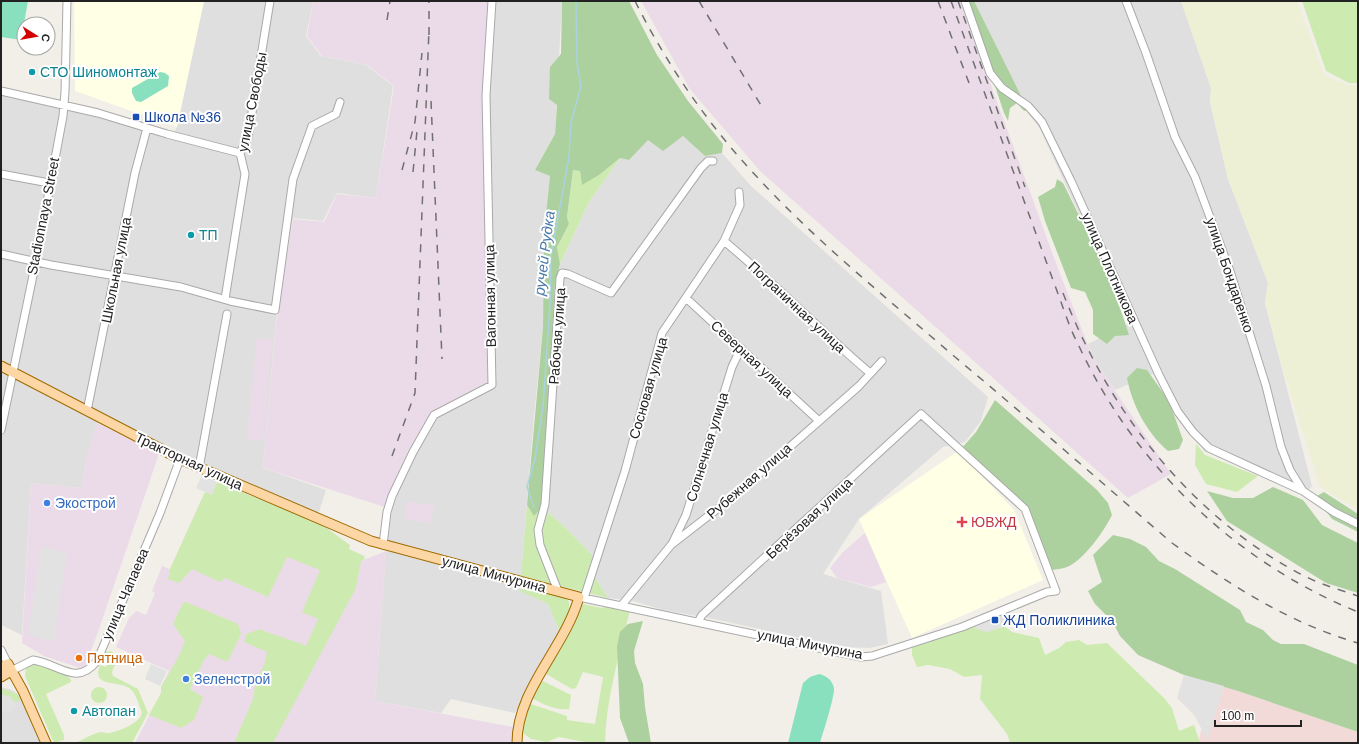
<svg xmlns="http://www.w3.org/2000/svg" width="1359" height="744" viewBox="0 0 1359 744" font-family="Arial,sans-serif">
	<style>
		.residential { fill: #e0dfdf }
		.commercial { fill: #f2dad9 }
		.industrial { fill: #ebdbe8 }
		.education { fill: #ffffe5 }
		.farmland { fill: #eef0d5 }
		.grass { fill: #cdebb0 }
		.forest { fill: #add19e }
		.pitch { fill: #88e0be }
		.parking { fill: #e2e2e2 }
		.lines { fill: none; stroke-linecap: round; stroke-linejoin: round }
		.stream { stroke: #aad3df; stroke-width: 1.5 }
		.minor-casing { stroke: #a9a9a9; stroke-width: 9 }
		.major-casing { stroke: #a06b00; stroke-width: 11 }
		.minor { stroke: #fff; stroke-width: 7 }
		.major { stroke: #fcd6a4; stroke-width: 9 }
		.rail { stroke: #707070; stroke-width: 1.5; stroke-dasharray: 8 8; stroke-linecap: butt }
		.culture-dot { fill: #0f9aa8; stroke: #fff; stroke-width: 1.5 }
		.transit-dot { fill: #1a4fb4; stroke: #fff; stroke-width: 1.5 }
		.shop-dot { fill: #3f7fe0; stroke: #fff; stroke-width: 1.5 }
		.health-dot { fill: #e0444e; stroke: #fff; stroke-width: 1.5 }
		.food-dot { fill: #e8710a; stroke: #fff; stroke-width: 1.5 }
		.labels { text-anchor: middle; dominant-baseline: central; stroke-width: 4; stroke-linejoin: round; paint-order: stroke }
		.culture-label { font-size: 14px; fill: #0d838f; stroke: #fff; text-anchor: start }
		.street-label { font-size: 14px; fill: #222; stroke: #fff }
		.transit-label { font-size: 14px; fill: #164399; stroke: #fff; text-anchor: start }
		.shop-label { font-size: 14px; fill: #366cbe; stroke: #fff; text-anchor: start }
		.health-label { font-size: 14px; fill: #be3a42; stroke: #fff; text-anchor: start }
		.food-label { font-size: 14px; fill: #c56008; stroke: #fff; text-anchor: start }
		.water-label { font-size: 15px; font-style: italic; fill: #4a7aab; stroke: #fff }
	</style>
	<rect width="100%" height="100%" fill="#f2efe9"/>
	<!-- residential -->
	<path class="residential" d="M204,1H313L306,36L321,56L366,65L393,86L376,198L337,193L323,221L293,218L276,319L263,468L326,490L318,515L206,468L100,414L86,460L82,488L31,483L22,635L1,625V95L126,124L170,140L177,127Z
		M494,1H562L555,134L535,170L550,176L544,233L543,327L534,416L520,590L548,604L560,633L515,713L451,699L441,713L375,701L386,551L392,510L413,452L488,95Z
		M972,1H1181L1211,88L1210,102L1228,179L1268,283L1265,303L1312,486L1304,495L1204,451L1153,374L1115,390L1093,358L1088,344L1129,323L1040,129L1009,88Z
		M683,136L705,156L722,153L751,186L988,397L981,421L965,442L943,447L859,519L823,574L881,591L888,644L869,648L842,647L714,619L663,610L633,601L608,598L596,579L592,555L565,527L542,507L555,283L560,264L589,202L620,158L629,160L648,139Z
		M1,687L12,690L20,696L41,743H1Z"/>
	<!-- commercial -->
	<path class="commercial" d="M1224,686L1358,732V743H1198L1206,711Z"/>
	<!-- industrial -->
	<path class="industrial" d="M313,1H491L486,96L492,385L434,415L412,451L391,509L263,468L276,321L293,219L324,222L337,194L376,198L394,86L367,65L322,56L307,36Z
		M641,1H960L1059,271L1093,358L1171,474L1128,498L760,171L689,88Z
		M257,338L272,340L264,440L247,439Z
		M97,423L159,454L97,635L85,666L80,668L44,656L22,643L31,483L82,488L86,460Z
		M204,494L361,561L386,551L375,701L513,727L514,743H135L161,693V687L169,671L116,647L129,618L136,611L146,615L155,593L152,591L162,566L170,569Z
		M407,501L434,506L430,524L404,518Z
		M865,533L886,582L871,587L837,578L830,568L843,552Z"/>
	<!-- education -->
	<path class="education" d="M74,1H204L177,127L75,91Z
		M958,451L1014,510L1043,580L912,638L859,519Z"/>
	<!-- farmland -->
	<path class="farmland" d="M1181,1H1297L1324,75L1348,85H1358V510L1320,487L1283,370L1265,303L1268,283L1228,179L1210,102L1211,88Z"/>
	<!-- grass -->
	<path class="grass" d="M1302,1H1358V83H1349L1326,71Z
		M620,158L589,202L560,264L557,247L569,224L567,217L573,170L580,171L582,184L599,175Z
		M1196,444L1205,455L1258,476L1237,492L1206,484L1195,465Z
		M217,482L321,524L350,545L349,549L364,556L365,559L361,561L356,588L273,743H234L253,699L255,686L265,662L267,652L244,642L246,634L260,629C275,636 291,639 306,646L318,619L302,612L320,570L287,557L268,597L225,578L220,582L192,569L179,583L168,579L170,569L205,492L212,494Z
		M527,505L534,515L542,507L565,527L592,555L596,579L608,598L521,576Z
		M521,584L565,598L569,602V613L560,633L548,604L520,591Z
		M186,602L238,624L241,634L228,661H225L209,654L204,660L190,689L203,697L194,720L181,728L149,715L161,693V687L179,656L185,641L173,624L183,603Z
		M583,604L602,608L608,605L632,610L629,614C619,656 606,700 605,743H590L559,737L547,742L531,739L524,734L522,728L527,707L531,704L567,716V720L595,724L603,677L583,672L576,688L572,689L546,674Z
		M974,626C985,634 992,630 1004,626L1012,632L1039,638L1045,655L1059,648L1066,642L1079,640L1087,645L1107,643L1165,699L1172,708L1179,731L1194,725L1200,743H1010L1007,734L980,699L982,675L964,677L950,669L928,665L917,667L912,655V647Z
		M111,651L118,656L112,672L113,676L138,689L148,713L132,743H75C83,740 93,733 101,732C104,732 107,734 110,733C119,731 146,721 141,710C138,703 136,693 129,688C118,680 91,688 100,665L106,667L108,661L102,659L106,652Z
		M33,663C46,665 60,671 71,679V682L46,694L64,735V740L54,743L25,676L26,668Z
		M543,681L571,695L569,709C557,711 542,704 532,698L541,682Z
		M91 695a8 8 0 1 1 16 0a8 8 0 1 1-16 0Z
		M1,688L17,694L21,700L15,702L10,697L1,694Z"/>
	<!-- forest -->
	<path class="forest" d="M562,1H629L657,55L688,101L723,144L722,153L705,156L683,136L663,151L648,140L629,160L620,158L599,175L582,185L580,171L573,170L567,217L569,224L557,247L560,264L555,283L542,507L534,516L527,505L543,327L544,233L550,176L535,170L555,134L557,105L549,99L550,67L561,54Z
		M962,1H974L1028,110L1024,111L1017,103L1010,108L1008,121L1004,113L995,86L985,65L978,38L965,11Z
		M1057,179L1063,183C1087,232 1113,282 1129,335L1115,336L1107,344L1093,334V310L1085,292L1071,288L1045,221L1038,197L1055,187Z
		M1137,368L1147,370L1169,401L1183,440L1179,449L1168,451C1147,433 1132,405 1127,378Z
		M995,400L1097,490L1108,503L1112,515C1104,531 1084,560 1067,567C1062,569 1056,569 1051,570L1032,516L1026,505L961,449L976,432Z
		M1273,487L1303,500L1322,525L1358,543V593L1326,583L1227,521L1207,491L1233,498H1253Z
		M1324,492L1358,514V532L1332,519L1315,497Z
		M1113,535L1130,539L1146,547L1159,561L1175,569L1240,610L1246,622L1263,630L1273,640L1281,644H1304L1358,665V732L1238,691L1184,675L1138,655L1120,636L1112,621L1095,604L1088,591L1102,582L1093,555Z
		M643,621L634,651L635,663L643,684L645,707L651,743H629L620,718L617,646L620,632L628,624Z"/>
	<!-- pitch -->
	<path class="pitch" d="M1,1H28L21,40L1,37Z
		M160,72L165,73L169,76L168,86L141,102L136,101L132,93V88Z
		M819,674C827,676 832,680 834,688C835,696 823,733 820,743H788L803,683L810,677Z"/>
	<!-- parking -->
	<path class="parking" d="M202,475L217,482L212,495L196,488Z
		M42,546L67,553L54,642L28,634Z
		M1011,611L1010,621L1004,626L988,632L980,630L974,626Z
		M151,664L167,671L160,686L145,679Z
		M1184,675L1224,686L1207,740L1195,716L1177,698Z
		M1,694L10,697L17,706L8,713L1,711Z"/>
	<g class="lines">
		<!-- stream -->
		<path class="stream" d="M534,507L527,487L535,459L543,406L550,305L551,256L569,157L571,123L581,86L577,63L576,1"/>
		<defs>
			<path id="minor" d="M965,1L990,73L1002,88L1028,106L1042,122L1071,181L1159,375L1178,412L1193,432L1209,448L1303,491
				M1126,1L1146,53L1175,137L1195,177L1230,271L1266,386L1281,447L1290,470L1303,491L1334,512L1358,524
				M1,91L98,113L167,134L240,153
				M1,174L49,183
				M724,241C775,283 820,331 870,373
				M1,254L51,265L181,287L230,301L275,310L293,179L312,126L336,114L340,102
				M686,298L818,420
				M225,299L245,174L240,153L248,137L270,1
				M87,411L135,173L147,128
				M1,430L36,261L63,116L65,92L67,1
				M199,468L227,314
				M672,544L686,515L732,367L741,348
				M383,545L387,512L392,496L413,452L434,415L492,385L486,95L492,1
				M558,591L540,545L538,530L545,504L560,278L562,273L568,274L611,293L701,168L708,161H713
				M579,597L861,657L872,656L962,627L1047,592L1056,591L1025,509L921,414L702,615L698,622
				M584,598L625,471L662,333L724,241L740,205L739,192
				M621,606L671,545L734,496L859,386L882,361
				M1,650L8,664
				M11,671L33,660C60,664 76,687 97,661L160,513L180,459"/>
			<path id="major" d="M1,366L180,459L371,541L579,597C565,648 517,689 517,743
				M1,667L8,664L23,691L46,743
				M1,677L11,671"/>
		</defs>
		<!-- minor casing -->
		<use href="#minor" class="minor-casing"/>
		<!-- major casing -->
		<use href="#major" class="major-casing"/>
		<!-- minor -->
		<use href="#minor" class="minor"/>
		<!-- major -->
		<use href="#major" class="major"/>
		<!-- rail -->
		<path class="rail" d="M635,1C667,65 709,126 758,178C818,243 888,299 955,357C1028,418 1100,481 1172,543C1230,585 1289,623 1358,643
			M699,1L762,107
			M938,1L969,83
			M951,1L1061,302C1066,316 1071,331 1078,344C1134,465 1235,562 1358,612
			M958,1L1025,187
			M387,20L390,1
			M429,35V1
			M431,101L442,359
			M402,170L415,122L422,53
			M413,172L417,131
			M1063,293C1098,383 1152,464 1228,526C1254,547 1284,567 1315,581C1329,587 1344,591 1358,596
			M392,456L415,393L429,29"/>
	</g>
	<!-- markers -->
	<g class="culture-dot">
		<circle cx="32" cy="72" r="4"/>
		<circle cx="191" cy="235" r="4"/>
		<circle cx="74" cy="711" r="4"/>
	</g>
	<g class="transit-dot">
		<rect x="132" y="113" width="8" height="8" rx="2"/>
		<rect x="991" y="616" width="8" height="8" rx="2"/>
	</g>
	<g class="shop-dot">
		<circle cx="47" cy="503" r="4"/>
		<circle cx="186" cy="679" r="4"/>
	</g>
	<path class="health-dot" d="M960 516h4v4h4v4h-4v4h-4v-4h-4v-4h4z"/>
	<circle class="food-dot" cx="79" cy="658" r="4"/>
	<g class="labels">
		<!-- culture labels -->
		<g class="culture-label">
			<text x="40" y="72">СТО Шиномонтаж</text>
			<text x="199" y="235">ТП</text>
			<text x="82" y="711">Автопан</text>
		</g>
		<!-- street labels -->
		<g class="street-label">
			<text transform="translate(252 102) rotate(-79)">улица Свободы</text>
			<text transform="translate(43 216) rotate(-79)">Stadionnaya Street</text>
			<text transform="translate(1110 268) rotate(66)">улица Плотникова</text>
			<text transform="translate(116 270) rotate(-79)">Школьная улица</text>
			<text transform="translate(1230 275) rotate(71)">улица Бондаренко</text>
			<text transform="translate(490 296) rotate(-91)">Вагонная улица</text>
			<text transform="translate(797 307) rotate(43)">Пограничная улица</text>
			<text transform="translate(557 336) rotate(-86)">Рабочая улица</text>
			<text transform="translate(752 359) rotate(43)">Северная улица</text>
			<text transform="translate(648 388) rotate(-74)">Сосновая улица</text>
			<text transform="translate(707 447) rotate(-73)">Солнечная улица</text>
			<text transform="translate(189 461) rotate(25)">Тракторная улица</text>
			<text transform="translate(749 481) rotate(-41)">Рубежная улица</text>
			<text transform="translate(809 518) rotate(-43)">Берёзовая улица</text>
			<text transform="translate(494 574) rotate(15)">улица Мичурина</text>
			<text transform="translate(125 594) rotate(-67)">улица Чапаева</text>
			<text transform="translate(810 644) rotate(11)">улица Мичурина</text>
		</g>
		<!-- transit labels -->
		<g class="transit-label">
			<text x="144" y="117">Школа №36</text>
			<text x="1003" y="620">ЖД Поликлиника</text>
		</g>
		<!-- shop labels -->
		<g class="shop-label">
			<text x="55" y="503">Экострой</text>
			<text x="194" y="679">Зеленстрой</text>
		</g>
		<!-- health labels -->
		<g class="health-label">
			<text x="971" y="522">ЮВЖД</text>
		</g>
		<!-- food labels -->
		<g class="food-label">
			<text x="87" y="658">Пятница</text>
		</g>
		<!-- water labels -->
		<g class="water-label">
			<text transform="translate(544 253) rotate(-83)">ручей Рудка</text>
		</g>
	</g>
	<!-- border -->
	<rect width="1359" height="744" fill="none" stroke="#222222" stroke-width="4"/>
	<!-- north arrow -->
	<g transform="translate(36 36) rotate(101)"><circle r="19" fill="#ffffff" stroke="#a7a7a7"/>
	<path d="M0-3L7 15L0 10L-7 15Z" fill="#d40000"/>
	<text y="-6" font-size="11" font-weight="bold" text-anchor="middle" fill="#222222">С</text>
	</g>
	<!-- scale -->
	<path d="M1215 720v6h86v-6" fill="none" stroke="#222222" stroke-width="2"/>
	<text x="1221" y="720" font-size="12" fill="#222222" stroke="#ffffff" stroke-width="3" paint-order="stroke">100 m</text>
</svg>
